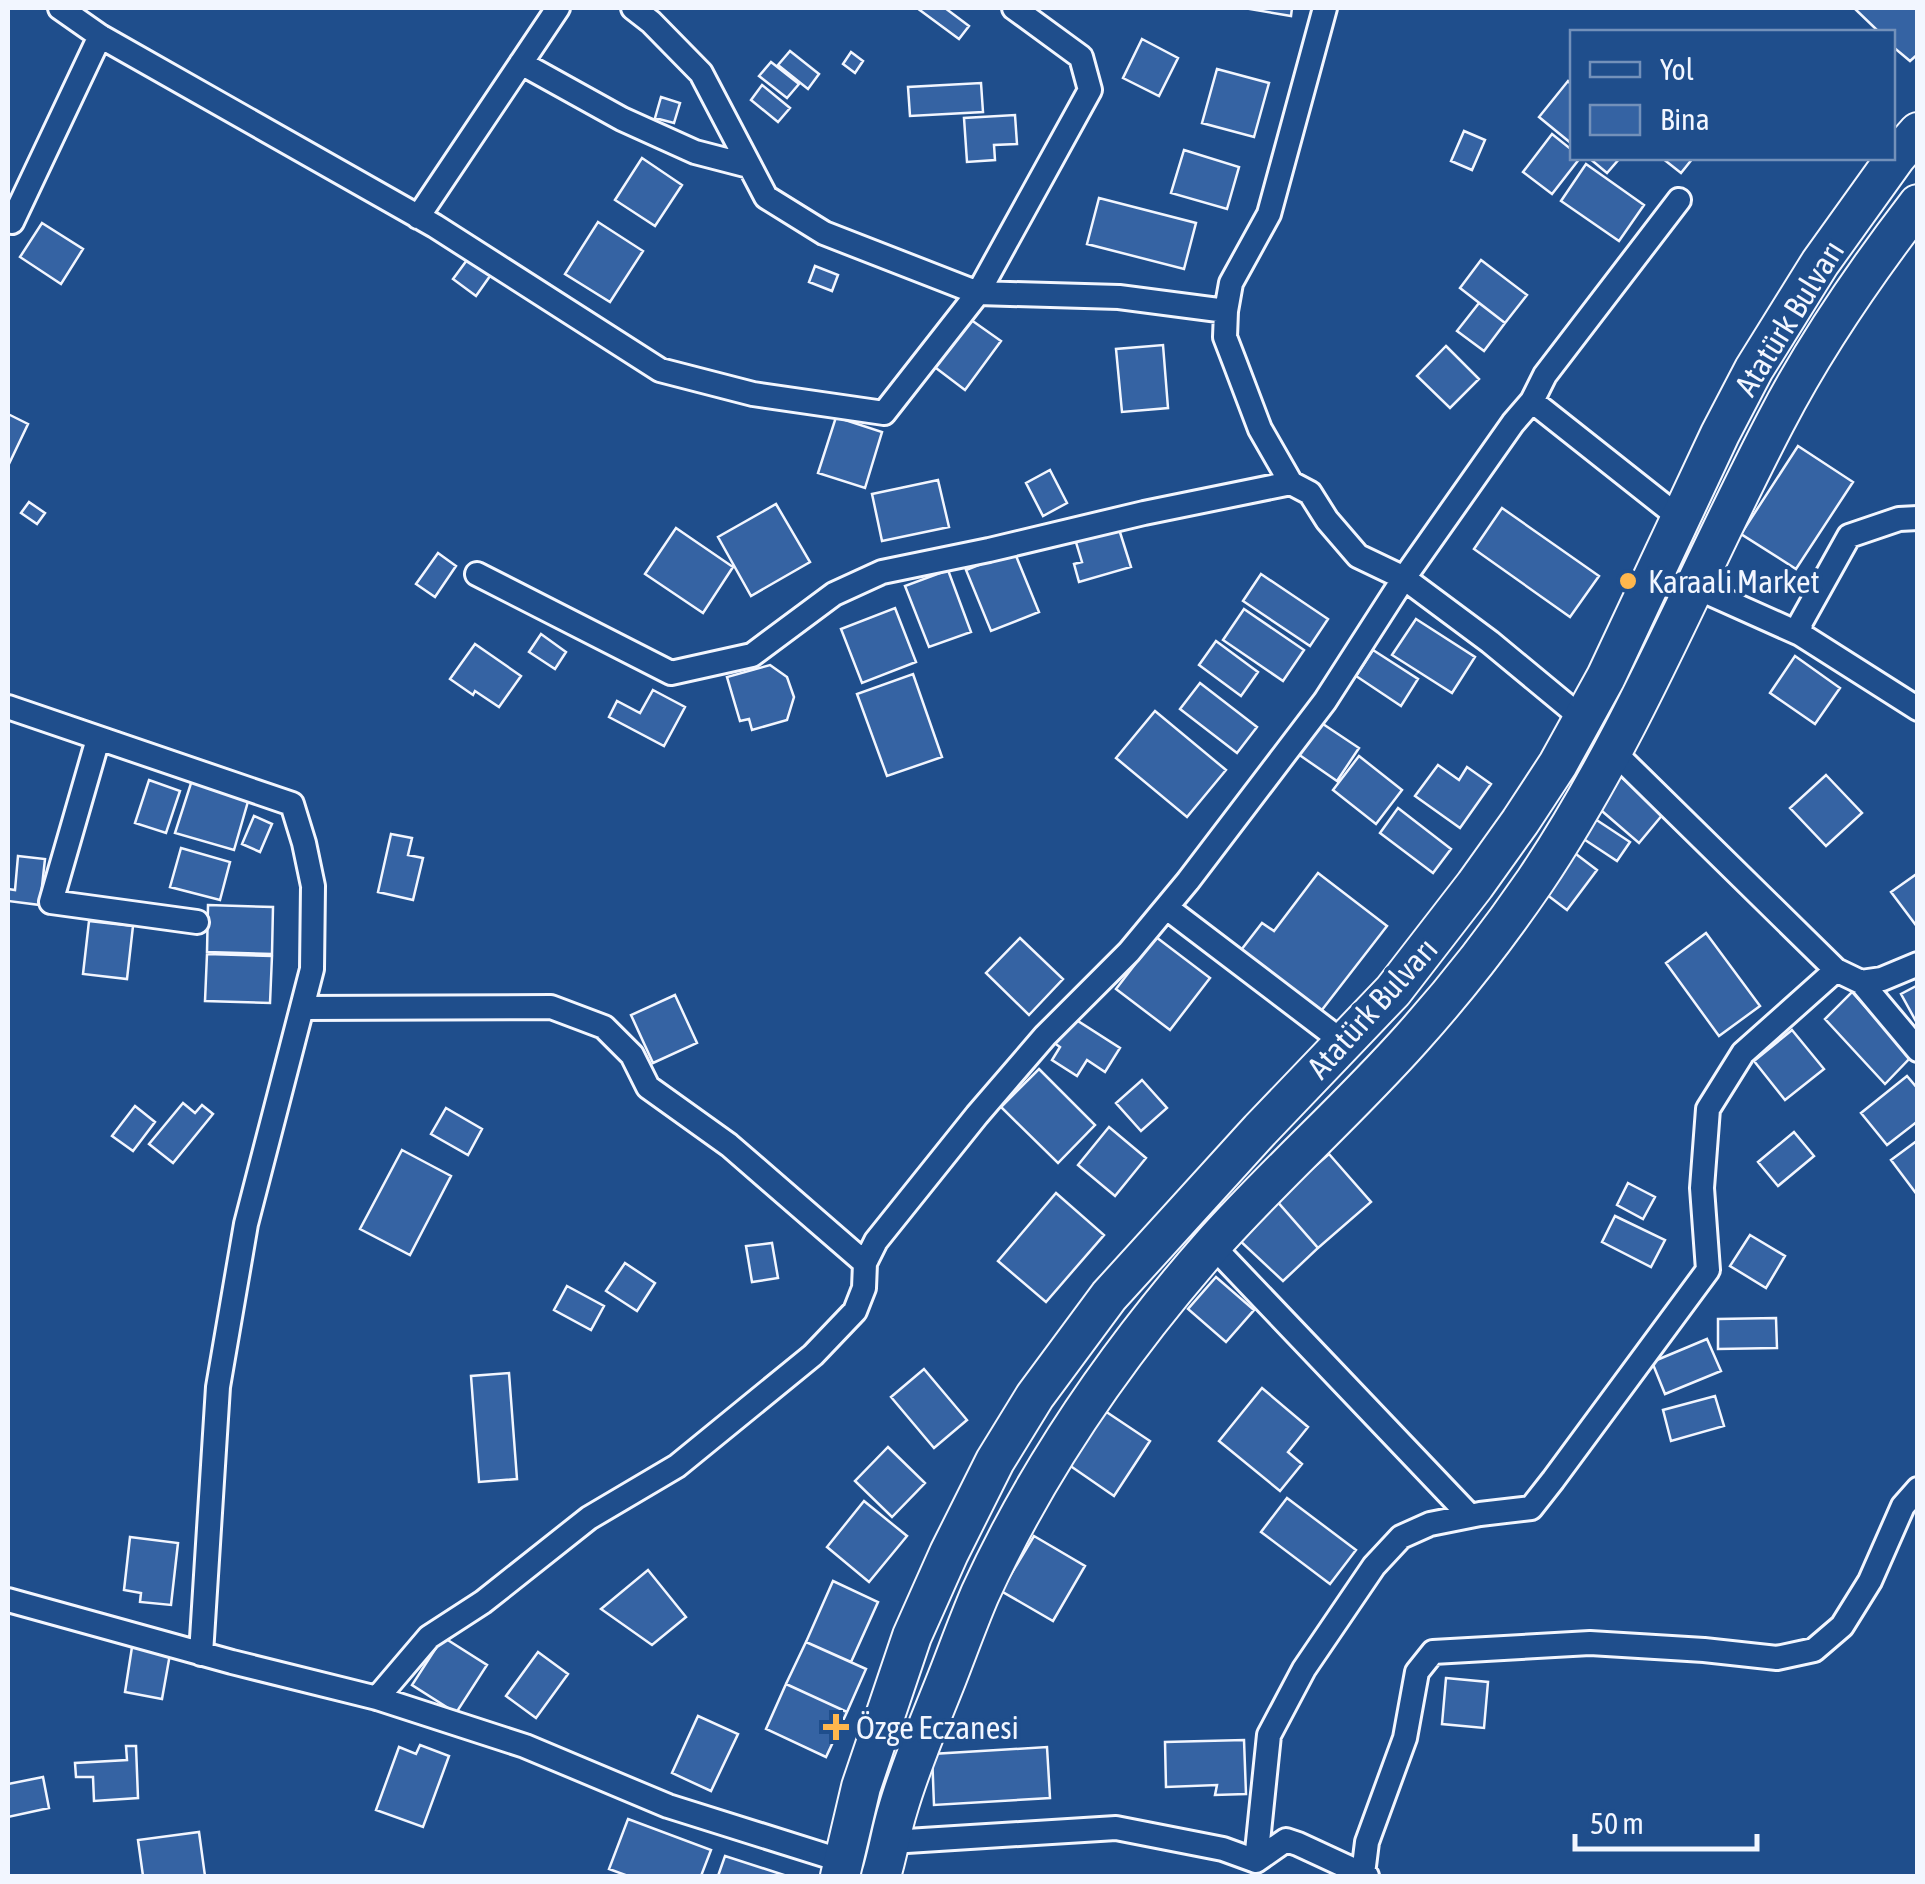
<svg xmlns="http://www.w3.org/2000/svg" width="1925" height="1884" viewBox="0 0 1925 1884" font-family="'Asap Condensed',sans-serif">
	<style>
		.building { fill: #3563a3; stroke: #f2f6ff; stroke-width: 2.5 }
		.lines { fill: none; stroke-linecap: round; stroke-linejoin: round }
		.minor-casing { stroke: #f2f6ff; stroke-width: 28 }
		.trunk-casing { stroke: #f2f6ff; stroke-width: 42 }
		.minor { stroke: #1f4e8c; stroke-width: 22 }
		.trunk { stroke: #1f4e8c; stroke-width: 38 }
		.poi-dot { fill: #ffb74d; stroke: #1f4e8c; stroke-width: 4 }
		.labels { text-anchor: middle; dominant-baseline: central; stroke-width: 8; stroke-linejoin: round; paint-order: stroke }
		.street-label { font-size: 32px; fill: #f2f6ff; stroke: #1f4e8c }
		.poi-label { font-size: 32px; fill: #f2f6ff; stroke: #1f4e8c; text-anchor: start }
	</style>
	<rect width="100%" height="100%" fill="#1f4e8c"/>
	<!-- building -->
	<path class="building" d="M917,8H945L969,26L959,39Z
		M1244,8H1292L1291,16Z
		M1854,8H1918V54L1910,61L1892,46V32H1879Z
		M1142,39L1178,58L1159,96L1123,78Z
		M790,51L819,74L808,89L778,65Z
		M851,52L863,61L855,73L843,64Z
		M771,62L799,84L787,98L759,76Z
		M1217,69L1269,83L1254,137L1202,123Z
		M1568,81L1572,85V144L1539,117Z
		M981,83L983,112L910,116L908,87Z
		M762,85L790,108L778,122L751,100Z
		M661,97L680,103L674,123L655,118Z
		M1015,115L1017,144L994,145L995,160L967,162L964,118Z
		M1464,131L1485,140L1472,170L1451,161Z
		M1552,134L1572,150V158H1580L1552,194L1523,172Z
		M1184,150L1239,167L1227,209L1171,193Z
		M642,158L682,185L655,226L615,200Z
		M1589,158H1620L1607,173Z
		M1662,158H1693L1681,173Z
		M1586,164L1644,205L1619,241L1561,201Z
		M1099,198L1196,223L1184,269L1087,244Z
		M598,222L643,251L610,302L565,274Z
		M42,223L83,249L61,284L20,257Z
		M467,260L490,276L476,296L453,279Z
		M1481,260L1527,295L1505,323L1460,288Z
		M815,266L838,275L832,291L809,282Z
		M1479,303L1505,323L1484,351L1457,331Z
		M967,317L1001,341L965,390L932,365Z
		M1163,345L1168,408L1122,412L1116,349Z
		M1446,346L1479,379L1450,408L1417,376Z
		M8,414L28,424L8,466Z
		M836,417L882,432L865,488L818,473Z
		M1798,446L1853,482L1796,569L1741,534Z
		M1050,470L1067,503L1043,516L1026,483Z
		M938,480L949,527L882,541L872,494Z
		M29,502L45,513L37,524L21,513Z
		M776,504L810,562L751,596L718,537Z
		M1502,508L1599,576L1570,617L1474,549Z
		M1118,526L1131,567L1079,582L1074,564L1082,562L1075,539Z
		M676,528L733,567L703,613L645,574Z
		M1014,551L1039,612L991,631L966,570Z
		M438,553L456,566L435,597L416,584Z
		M948,570L971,632L929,647L905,586Z
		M1261,574L1328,619L1310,646L1243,601Z
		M895,608L916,662L862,683L841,629Z
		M1244,609L1304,650L1283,681L1223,640Z
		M1416,619L1475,657L1452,693L1392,655Z
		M541,634L566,652L555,669L529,652Z
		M1216,641L1258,672L1241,696L1199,665Z
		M475,644L521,676L499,707L475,691L473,695L450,679Z
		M1373,650L1418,679L1401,706L1356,676Z
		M1795,656L1840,688L1815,724L1770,693Z
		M770,665L787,677L794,697L787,720L752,730L749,719L740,721L727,677Z
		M913,674L942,757L887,776L857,694Z
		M1200,683L1257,727L1237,753L1180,709Z
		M653,690L685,707L664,746L609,717L617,701L640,713Z
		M1155,711L1226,770L1187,817L1116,758Z
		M1320,722L1359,748L1337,781L1298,754Z
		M1359,756L1402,790L1376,824L1333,790Z
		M1438,765L1459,780L1467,767L1491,784L1460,828L1415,796Z
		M1826,775L1862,813L1826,846L1790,808Z
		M1620,776L1664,813L1639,843L1595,805Z
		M149,780L180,791L166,833L135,823Z
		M192,780L249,798L234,850L175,833Z
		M1398,808L1451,849L1433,873L1380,833Z
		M1589,815L1630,842L1617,861L1576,834Z
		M254,816L272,824L260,852L242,844Z
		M391,834L412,838L408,855L423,858L413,900L378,892Z
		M181,848L230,862L220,900L170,887Z
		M1572,851L1597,870L1567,910L1542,891Z
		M18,856L45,859L40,905L8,901V889L15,890Z
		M1318,873L1387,926L1318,1015L1238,954L1262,923L1274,931Z
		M1918,873V928L1891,892Z
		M208,905L273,907L272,954L207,952Z
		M89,921L133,926L127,979L83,974Z
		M1706,933L1760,1006L1719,1036L1666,963Z
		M1156,937L1210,978L1170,1030L1116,989Z
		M1020,938L1063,979L1029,1015L986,973Z
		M207,954L272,956L270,1003L205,1001Z
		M1918,985V1025L1901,994Z
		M1852,992L1911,1057L1885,1084L1825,1019Z
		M675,995L697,1043L653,1063L631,1015Z
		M1067,1014L1120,1048L1105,1072L1087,1060L1077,1076L1052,1060L1060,1047L1050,1040Z
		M1792,1030L1824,1069L1785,1100L1754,1061Z
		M1039,1069L1095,1125L1058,1163L1001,1107Z
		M1907,1076L1918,1089V1121L1887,1145L1861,1113Z
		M1142,1080L1167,1108L1141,1131L1116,1103Z
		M183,1103L195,1113L202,1105L213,1114L173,1163L149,1144Z
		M135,1106L155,1122L133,1151L112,1136Z
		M446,1108L482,1129L468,1155L431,1134Z
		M1109,1127L1146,1158L1115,1196L1078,1165Z
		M1794,1132L1814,1156L1778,1186L1758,1162Z
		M1918,1140V1196L1891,1160Z
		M402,1150L451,1176L410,1255L360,1229Z
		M1329,1154L1371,1202L1318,1248L1276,1200Z
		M1628,1183L1655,1197L1643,1219L1617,1205Z
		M1056,1193L1104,1235L1046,1302L998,1261Z
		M1276,1200L1318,1248L1283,1281L1237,1238Z
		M1615,1216L1665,1240L1651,1267L1602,1242Z
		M1750,1235L1785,1256L1766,1288L1730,1266Z
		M772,1243L778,1278L752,1282L746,1246Z
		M625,1263L655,1283L637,1311L606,1291Z
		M1216,1277L1254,1310L1226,1342L1188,1309Z
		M567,1286L604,1306L591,1330L554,1310Z
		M1776,1318L1777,1348L1718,1349V1319Z
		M1707,1339L1721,1371L1665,1394L1652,1362Z
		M924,1369L967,1420L934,1448L891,1397Z
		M509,1373L517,1479L479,1482L471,1376Z
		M1262,1388L1308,1427L1288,1452L1302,1464L1280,1491L1219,1441Z
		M1715,1396L1724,1426L1671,1441L1663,1410Z
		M1105,1411L1150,1441L1114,1496L1069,1465Z
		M888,1447L925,1483L892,1517L855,1481Z
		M1287,1498L1356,1550L1330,1584L1261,1532Z
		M864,1501L907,1536L869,1582L827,1547Z
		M1034,1536L1085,1566L1053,1621L1001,1591Z
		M130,1537L178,1543L171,1605L140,1602L141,1593L124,1590Z
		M648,1570L686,1617L652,1645L601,1609Z
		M833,1581L878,1602L851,1662L806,1642Z
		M443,1637L487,1665L456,1713L412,1685Z
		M806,1642L866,1669L847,1712L786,1684Z
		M132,1647L170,1654L162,1699L125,1692Z
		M538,1652L568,1674L536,1718L506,1696Z
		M1446,1678L1488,1682L1484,1728L1442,1724Z
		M786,1684L847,1712L826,1757L766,1729Z
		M698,1716L738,1734L711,1791L672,1773Z
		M1244,1740L1246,1794L1215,1795L1217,1785L1166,1787L1165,1742Z
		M420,1745L449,1756L423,1827L376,1810L399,1747L416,1754Z
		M126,1746H136L138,1798L94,1801L93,1777H76L75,1763L127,1760Z
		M1047,1747L1050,1798L934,1805L932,1754Z
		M43,1777L49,1808L8,1817V1784Z
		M628,1819L711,1850L701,1876H628L609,1869Z
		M199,1832L205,1876H143L138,1840Z
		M725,1856L787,1876H718Z"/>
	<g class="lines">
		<defs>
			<path id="minor" d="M60,8L100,36L435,226L660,370L753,394L884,413L978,293L1090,90L1081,57L1014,8
				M633,8L651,22L701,73L766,197L824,233L978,293L1119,297L1226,311
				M1325,8L1269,214L1231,283L1226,311L1225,337L1235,363L1260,429L1291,483L1310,493L1327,520L1358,556L1404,578L1490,642L1583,719
				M521,63L622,119L695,152L749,166
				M418,217L558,8
				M12,222L100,36
				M1532,401L1681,519
				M477,574L671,673L752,655L834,594L882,572L989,550L1144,513L1291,483
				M1695,587L1800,634L1918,709
				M1800,634L1801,622L1849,536L1899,519L1918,518
				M8,707L292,804L304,843L313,886L312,969L246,1224L218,1387L201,1654
				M98,739L51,902L197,922
				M1612,750L1836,970L1861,982L1882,979L1918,964
				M1167,908L1343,1042
				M1861,982L1918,1050
				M302,1008L551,1007L604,1027L632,1055L648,1087L729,1145L865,1263
				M1212,1245L1470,1516
				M8,1600L232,1662L377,1698L525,1746L668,1806L843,1861
				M377,1698L429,1637L483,1602L589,1518L677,1466L813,1355L855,1311L864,1288L865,1263L876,1241L977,1115L1045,1036L1129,952L1188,881L1325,701L1404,578L1513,423L1532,401L1545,375L1679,200
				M891,1842L1116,1828L1223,1849L1256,1861L1286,1840L1298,1844L1367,1876
				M1256,1861L1269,1735L1304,1669L1374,1566L1401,1537L1430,1524L1480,1514L1531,1508L1553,1480L1708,1270L1702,1188L1708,1109L1743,1053L1836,970
				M1363,1874L1367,1842L1405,1738L1417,1672L1433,1652L1590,1643L1704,1650L1777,1658L1814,1650L1842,1626L1870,1581L1903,1506L1918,1489"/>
			<path id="trunk" d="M840,1876L861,1787L912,1636L949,1553L995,1461L1035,1396L1109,1296L1260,1130L1393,991L1475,885L1520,822L1558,764L1606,677L1720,434L1754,369L1820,263L1896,157L1918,132
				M881,1876C888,1854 891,1831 898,1809C911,1764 930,1721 947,1678C958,1650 968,1622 980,1594C1038,1467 1119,1351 1211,1246C1275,1174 1348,1110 1412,1038C1456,989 1498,935 1535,881C1632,737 1696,574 1776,421C1816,344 1865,273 1918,204"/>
		</defs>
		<!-- minor casing -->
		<use href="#minor" class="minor-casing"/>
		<!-- trunk casing -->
		<use href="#trunk" class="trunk-casing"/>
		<!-- minor -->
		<use href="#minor" class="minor"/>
		<!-- trunk -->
		<use href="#trunk" class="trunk"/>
	</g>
	<!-- markers -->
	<g class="poi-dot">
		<circle cx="1628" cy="581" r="10"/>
		<path d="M831 1712h10v10h10v10h-10v10h-10v-10h-10v-10h10z"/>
	</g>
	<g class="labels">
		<!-- street labels -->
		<g class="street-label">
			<text transform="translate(1789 318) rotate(-58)">Atatürk Bulvarı</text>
			<text transform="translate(1372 1008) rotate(-48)">Atatürk Bulvarı</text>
		</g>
		<!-- poi labels -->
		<g class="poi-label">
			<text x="1648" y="581">Karaali Market</text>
			<text x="856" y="1727">Özge Eczanesi</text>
		</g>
	</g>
	<!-- border -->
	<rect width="1925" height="1884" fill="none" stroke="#f2f6ff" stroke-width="20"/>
	<!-- legend -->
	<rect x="1570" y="30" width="325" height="130" fill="#1f4e8c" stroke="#7391ba" stroke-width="2.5"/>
	<rect x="1590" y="62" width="50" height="15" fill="#1f4e8c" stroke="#7391ba" stroke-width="2.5"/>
	<text x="1660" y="80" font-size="30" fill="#f2f6ff">Yol</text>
	<rect x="1590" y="105" width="50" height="30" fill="#3563a3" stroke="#7391ba" stroke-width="2.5"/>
	<text x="1660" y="130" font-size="30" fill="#f2f6ff">Bina</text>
	<!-- scale -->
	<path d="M1575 1834v15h182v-15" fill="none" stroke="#f2f6ff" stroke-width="5"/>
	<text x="1590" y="1834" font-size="30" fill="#f2f6ff" stroke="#1f4e8c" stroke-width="8" paint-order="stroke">50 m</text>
</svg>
